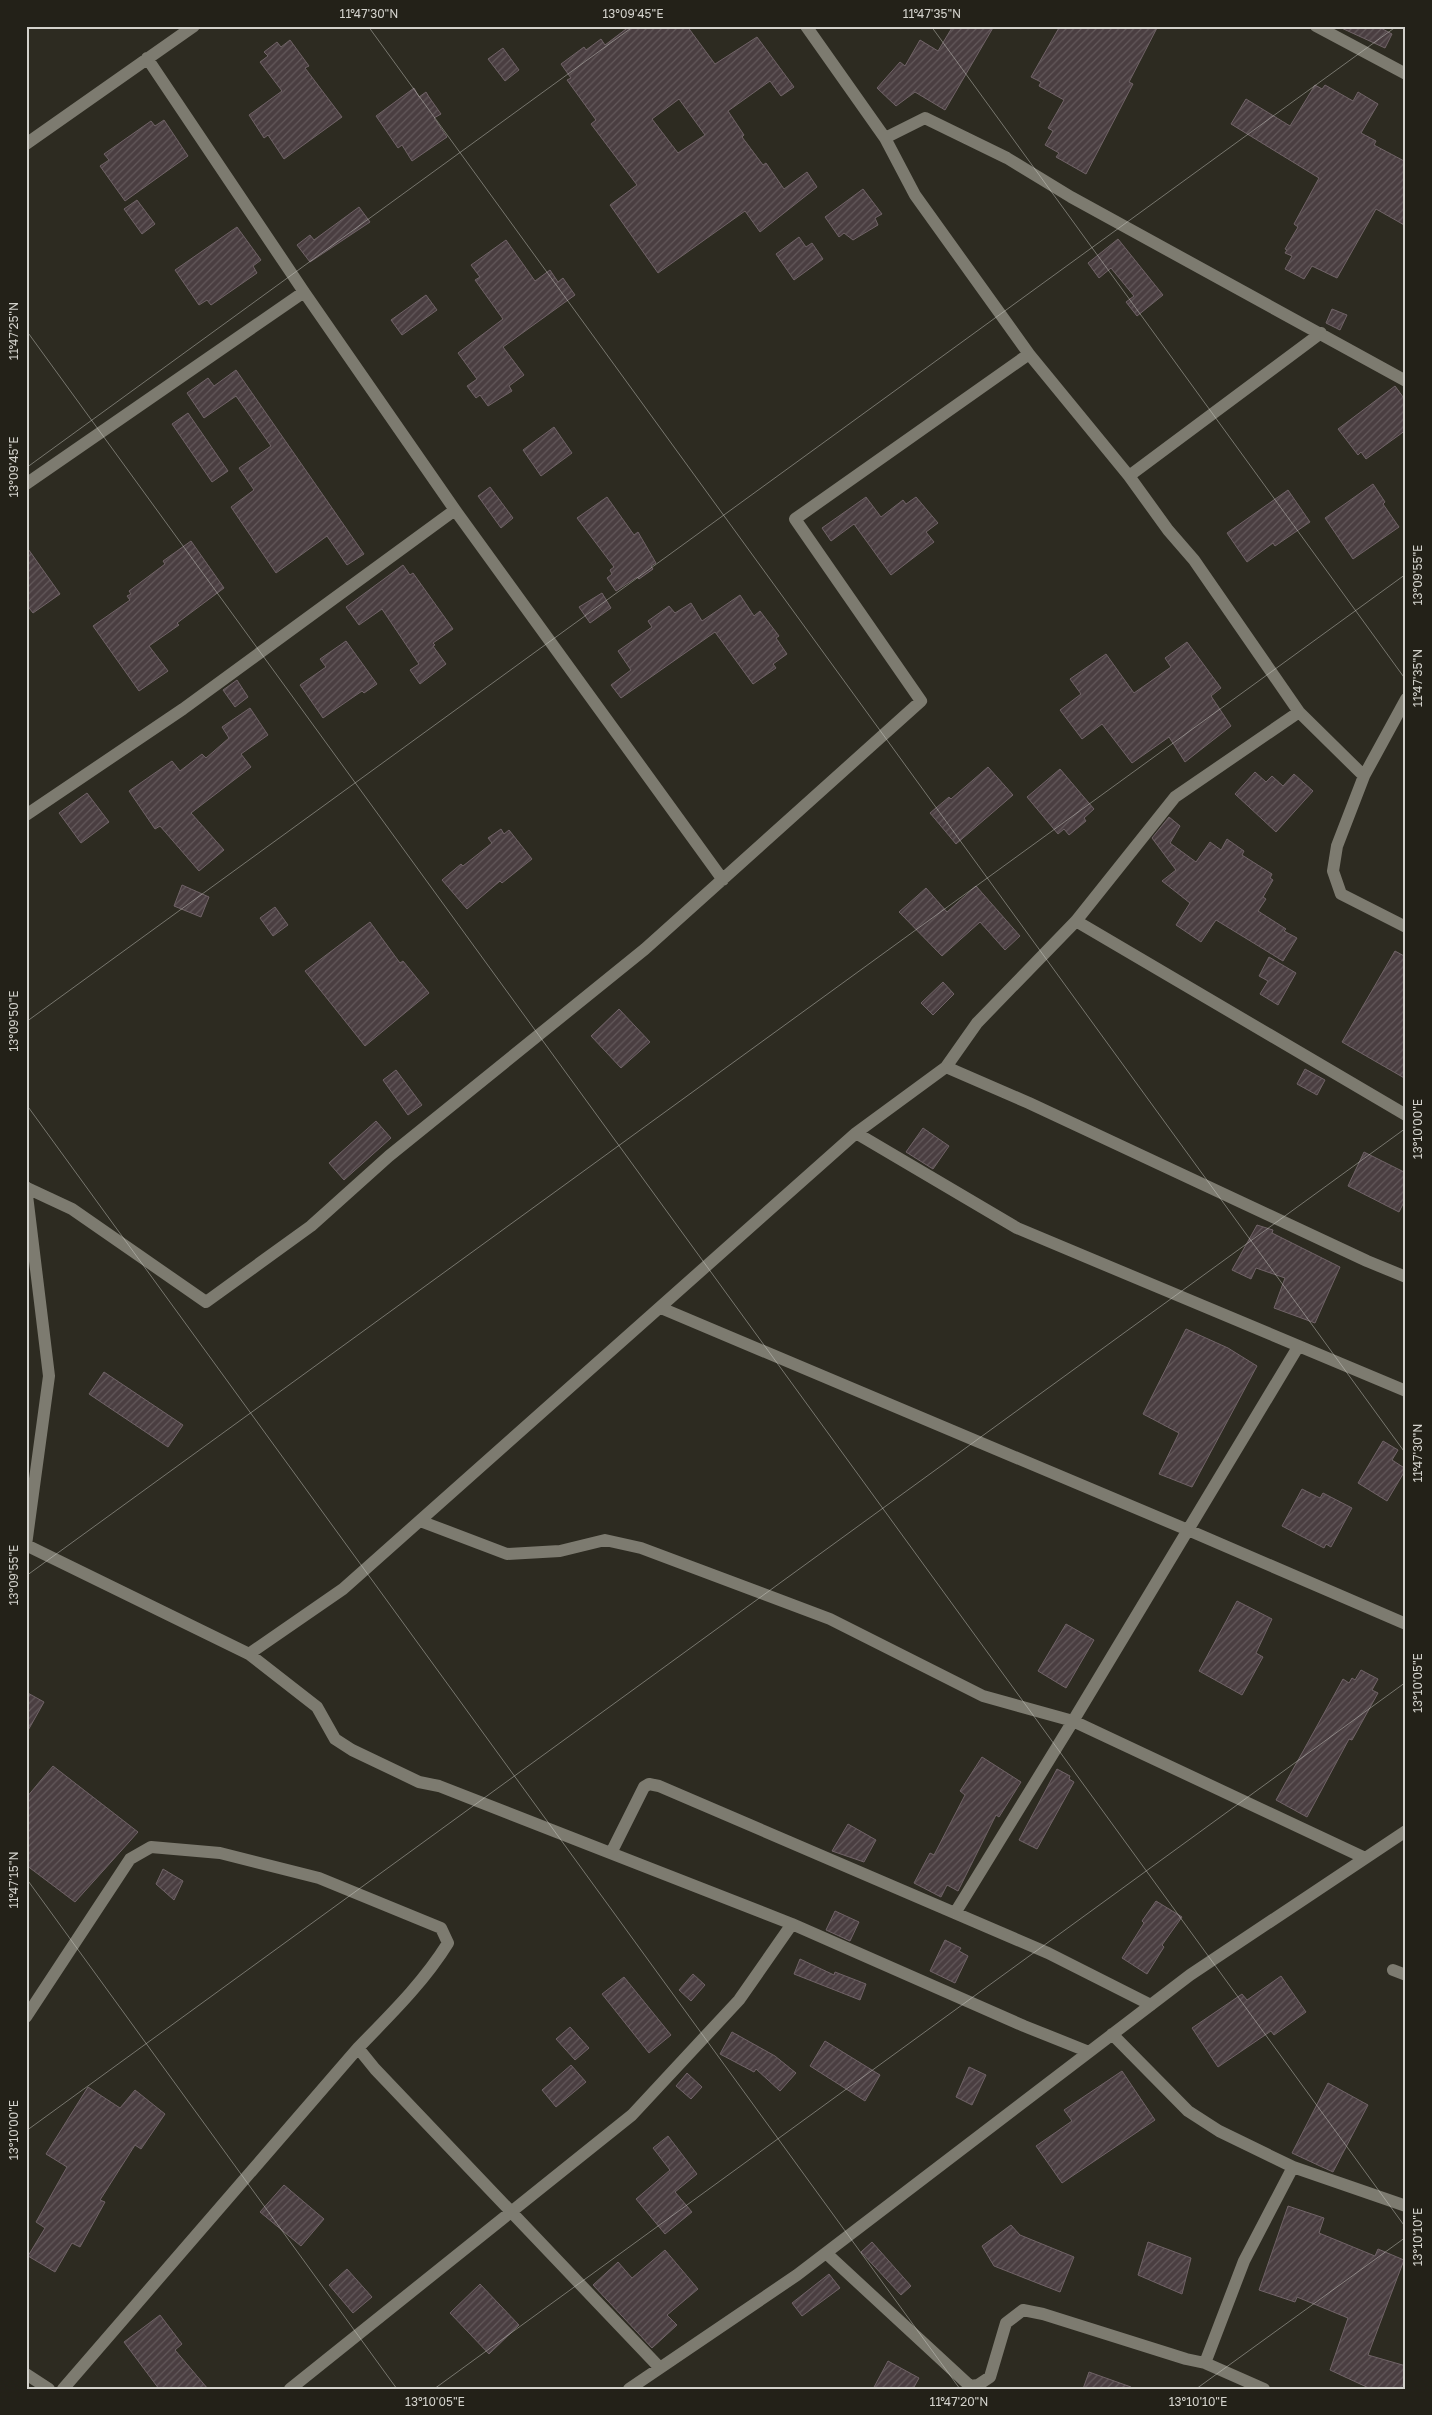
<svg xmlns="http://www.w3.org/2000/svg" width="1432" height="2415" viewBox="0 0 1432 2415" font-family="'Golos Text',sans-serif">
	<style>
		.building { fill: url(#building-hatch); stroke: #706367; fill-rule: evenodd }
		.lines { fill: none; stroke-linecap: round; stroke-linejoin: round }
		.street { stroke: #7d7b70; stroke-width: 12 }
		.ticks { fill: none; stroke: #d3d2cc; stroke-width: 1; stroke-opacity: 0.45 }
		.neatline { fill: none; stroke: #d3d2cc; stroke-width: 2 }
		.ticks-label { font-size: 12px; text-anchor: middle; fill: #d3d2cc }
	</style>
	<defs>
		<pattern id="building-hatch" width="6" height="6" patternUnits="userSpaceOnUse" patternTransform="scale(1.25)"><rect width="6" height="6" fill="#4a3e41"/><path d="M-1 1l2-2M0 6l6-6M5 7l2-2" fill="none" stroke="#63595b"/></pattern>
	</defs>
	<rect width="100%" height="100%" fill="#2d2b21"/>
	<!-- building -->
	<path class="building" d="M630,26H687L715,64L757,37L794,87L781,96L770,81L728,111L744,135L742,137L763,165L766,163L784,189L807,172L817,187L760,232L745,211L658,273L610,205L637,185L591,124L596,120L567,80L571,78L561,64L584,47L586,50L601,39L605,45ZM679,99L705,135L678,153L652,119Z
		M953,26H994L945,110L915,92L896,106L877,88L900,62L905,66L920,40L938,51Z
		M1060,26H1158L1129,82L1133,84L1086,174L1056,157L1059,153L1045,145L1053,131L1048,128L1064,100L1039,86L1041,82L1031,77Z
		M1337,26H1377L1392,34L1385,48Z
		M290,40L309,66L305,68L342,117L284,159L268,135L264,138L249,115L282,91L260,62L268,56L264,52L277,42L281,47Z
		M503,48L519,70L505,81L488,59Z
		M1315,85L1322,89L1325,85L1353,101L1358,92L1378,104L1361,133L1376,141L1374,145L1406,162V226L1376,209L1337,278L1312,266L1304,279L1285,269L1292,256L1285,253L1287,250L1285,249L1298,227L1294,224L1319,178L1231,124L1246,99L1290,126Z
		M414,88L419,97L426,92L429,97L441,114L434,118L447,137L412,161L402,145L398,148L376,116Z
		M164,120L188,156L125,201L100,166L109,160L104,154L151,121L155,126Z
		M863,189L882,214L875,218L878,225L853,240L844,233L839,237L825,217Z
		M137,200L155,224L142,234L124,209Z
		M359,207L370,222L310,262L297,245L310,235L314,240Z
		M237,227L261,260L253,266L257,273L211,305L207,300L199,305L175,270Z
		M799,237L806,247L812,243L823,259L794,280L776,254Z
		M1118,239L1163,295L1137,316L1126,302L1134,296L1111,268L1099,278L1088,263Z
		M506,240L535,281L550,270L558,282L563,278L575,295L503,347L524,375L509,386L512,391L488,406L480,395L476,398L467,386L477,379L458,353L503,319L475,280L480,277L471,265Z
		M426,295L437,310L402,335L391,320Z
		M1332,309L1347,315L1340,330L1326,323Z
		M236,370L364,554L347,565L327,536L276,573L231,507L254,490L239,468L271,446L236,396L204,418L187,393L208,378L214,386Z
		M1395,386L1406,401V430L1366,459L1361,452L1358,455L1338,429Z
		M188,413L228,471L212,482L172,424Z
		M554,427L572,453L541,476L523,450Z
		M1373,484L1385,502L1383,504L1399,527L1353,559L1325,518Z
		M490,487L513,518L501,528L478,496Z
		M1288,490L1310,522L1275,546L1273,543L1247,562L1227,533Z
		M607,497L634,535L638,532L656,563L651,566L653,569L639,579L637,577L616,591L607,578L612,574L610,570L614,567L577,518Z
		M866,497L881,517L903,500L906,504L916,497L938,523L926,532L934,542L891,575L854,524L831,541L822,528Z
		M191,541L224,588L177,623L179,625L149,646L168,671L139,691L93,626L130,600L127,596L131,594L129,591L165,564L163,561Z
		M26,546L60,594L33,613L26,604Z
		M403,565L410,575L413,573L453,629L433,643L435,645L433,646L446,664L420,684L410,670L419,664L382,609L359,625L346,607Z
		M602,593L611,608L590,623L579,607Z
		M740,595L754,616L760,611L779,636L776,638L787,654L773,664L776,668L753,684L715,632L621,698L611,685L631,670L618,651L652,627L648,621L669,606L675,613L691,603L702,621Z
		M346,641L377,684L364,693L362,691L323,718L300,685L326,667L320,659Z
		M1187,642L1221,688L1211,696L1231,726L1185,762L1169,737L1132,763L1102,724L1082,739L1060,710L1081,694L1070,679L1106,654L1134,693L1171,667L1165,658Z
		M237,680L248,697L235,707L223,690Z
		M250,708L268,735L241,754L251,767L191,813L224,850L199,871L160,826L155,829L129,791L172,761L180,771L202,754L206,758L229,738L222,727Z
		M988,767L1013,795L956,844L930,813L949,797L951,799Z
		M1060,769L1094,809L1084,818L1086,821L1069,835L1064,829L1058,834L1027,797Z
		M1255,772L1266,782L1272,776L1283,786L1294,774L1313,791L1276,832L1235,794Z
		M87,793L109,822L81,843L59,813Z
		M1169,817L1180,826L1170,843L1196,862L1210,842L1221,850L1227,839L1244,851L1242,855L1272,874L1270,878L1273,880L1263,897L1266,899L1258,911L1286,929L1284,931L1297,938L1283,961L1216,920L1201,942L1176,925L1190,903L1162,881L1176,870L1152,838Z
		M501,829L504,834L509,830L532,859L502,883L500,881L467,909L442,880L461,864L463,866L492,843L488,838Z
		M182,885L209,897L201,917L174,906Z
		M976,886L1020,936L1005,950L980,922L942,956L899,912L926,888L947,912Z
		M275,907L288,925L273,936L260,918Z
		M370,922L400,963L403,961L429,993L365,1046L305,971Z
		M1395,951L1406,957V1079L1342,1042Z
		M1269,957L1296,973L1278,1005L1260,994L1268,981L1259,976Z
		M943,982L954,994L933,1015L921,1003Z
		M619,1009L650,1042L621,1068L591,1036Z
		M1305,1069L1325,1080L1317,1095L1297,1084Z
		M396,1070L422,1105L408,1115L383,1080Z
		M376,1121L391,1138L344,1180L329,1163Z
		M923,1128L949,1146L933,1169L906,1152Z
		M1364,1152L1406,1173V1198L1399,1212L1348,1186Z
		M1257,1225L1273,1230L1272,1233L1340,1267L1315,1323L1274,1308L1285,1278L1256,1268L1251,1279L1232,1270Z
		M1186,1329L1228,1348L1257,1366L1192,1487L1159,1474L1179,1433L1143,1414Z
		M104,1372L183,1425L168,1447L89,1394Z
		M1383,1441L1398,1450L1392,1460L1406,1469L1387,1501L1358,1483Z
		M1302,1489L1320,1498L1323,1493L1352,1508L1331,1547L1326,1544L1324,1548L1282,1526Z
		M1237,1601L1272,1619L1256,1653L1263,1657L1242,1695L1199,1671Z
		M1066,1624L1094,1640L1066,1688L1038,1671Z
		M1361,1670L1378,1679L1372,1690L1378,1693L1352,1740L1349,1739L1307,1817L1276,1800L1343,1679L1349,1683L1352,1678L1355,1680Z
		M26,1692L44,1702L26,1734Z
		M982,1757L1021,1782L999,1817L996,1815L958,1891L947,1885L941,1897L914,1883L930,1853L934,1855L965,1795L960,1791Z
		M53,1766L138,1832L75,1902L26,1865V1798Z
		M1057,1769L1070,1776L1069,1779L1074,1782L1037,1849L1019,1840Z
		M848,1824L876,1840L864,1862L832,1851Z
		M163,1869L183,1881L174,1900L156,1884Z
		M1156,1901L1182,1917L1162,1945L1164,1947L1147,1974L1122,1958L1144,1923L1142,1921Z
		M835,1911L859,1922L850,1941L826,1930Z
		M945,1940L961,1948L959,1951L968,1956L955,1983L930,1971Z
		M800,1959L834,1975L835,1972L866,1984L860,2000L794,1974Z
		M693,1974L705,1985L691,2001L679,1990Z
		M1281,1976L1306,2012L1274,2035L1271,2031L1218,2067L1192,2028L1242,1994L1247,2000Z
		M624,1977L671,2035L649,2053L602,1994Z
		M570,2027L589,2048L575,2060L556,2039Z
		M732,2032L775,2056L796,2073L780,2091L756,2069L754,2072L720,2054Z
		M825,2041L880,2075L865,2101L810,2066Z
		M571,2065L586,2082L556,2107L542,2090Z
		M969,2067L986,2075L972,2105L956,2097Z
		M1122,2071L1155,2120L1062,2183L1036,2146L1072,2121L1064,2110Z
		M687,2073L702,2087L691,2099L676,2086Z
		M1328,2083L1368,2105L1333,2172L1292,2153Z
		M88,2087L120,2108L135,2090L165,2114L141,2149L135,2145L100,2200L105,2202L80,2247L72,2243L55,2272L28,2256L45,2228L36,2222L67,2167L46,2154Z
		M668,2136L697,2174L675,2192L692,2212L665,2234L636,2199L670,2170L653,2148Z
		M284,2185L324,2219L301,2246L260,2212Z
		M1288,2206L1324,2218L1319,2233L1375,2256L1378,2249L1404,2260L1368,2355L1406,2366V2389H1371L1330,2370L1348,2318L1297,2297L1295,2302L1259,2290Z
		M1011,2225L1020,2235L1074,2257L1060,2292L994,2266L982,2246Z
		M872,2242L911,2286L901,2295L861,2252Z
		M1148,2242L1191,2258L1182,2294L1138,2275Z
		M665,2250L698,2289L667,2315L677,2325L652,2348L593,2285L618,2262L632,2278Z
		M347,2269L372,2297L353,2313L329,2285Z
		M829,2274L840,2288L802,2316L792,2303Z
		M480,2284L519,2325L489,2354L450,2313Z
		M160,2315L182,2344L175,2350L208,2389H159L124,2342Z
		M888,2361L919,2378L913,2389H873Z
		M1089,2372L1131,2387L1130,2389H1083Z"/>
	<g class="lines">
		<!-- street -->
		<path class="street" d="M806,26L885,138L915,195L1029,354L1129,476L1168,530L1194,560L1299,712L1364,776
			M1316,26L1406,74
			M147,58L304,292L455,510L723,880
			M885,138L925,118L1007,158L1071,197L1406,381
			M26,144L194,26
			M1129,476L1321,333
			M26,484L304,292
			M1406,699L1364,776L1337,846L1333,871L1341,894L1406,927
			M26,815L183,709L455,510
			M1076,921L1406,1115
			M946,1067L1029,1103L1367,1261L1406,1277
			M856,1133L1017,1228L1406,1391
			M26,1187L49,1376L26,1545
			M27,1188L72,1209L206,1302L311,1226L389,1156L645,949L921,701L795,519L1029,354
			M661,1308L1188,1530L1406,1624
			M420,1521L507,1554L560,1551L605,1540L641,1548L830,1619L983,1696L1073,1721L1365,1858
			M26,1545L249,1654L343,1589L856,1133L946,1067L977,1023L1076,921L1175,797L1299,712
			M249,1654L317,1707L335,1739L352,1750L419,1782L439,1786L792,1924L1024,2026L1089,2052
			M611,1853L644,1787L649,1784L659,1786L1048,1953L1151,2005
			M955,1913L1073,1721L1298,1347
			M1393,1970L1406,1975
			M26,2017L130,1859L151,1847L220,1853L319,1878L441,1928L448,1943C423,1983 391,2014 358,2048L63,2389
			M1112,2034L1188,2111L1219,2131L1293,2167
			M358,2048L375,2069L660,2368
			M826,2253L970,2386L978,2385L990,2377L1006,2323L1023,2310L1043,2314L1186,2359L1205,2363L1264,2389
			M1205,2363L1244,2261L1293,2167L1406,2206
			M26,2374L49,2389
			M290,2389L632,2115L739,2000L792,1924
			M629,2389L797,2275L1190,1975L1406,1831"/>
	</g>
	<!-- ticks -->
	<path class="ticks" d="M368,26L1406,1454M931,26L1406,680M26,330L1406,2228M26,468L634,26M26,1022L1397,26M26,1104L960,2389M26,1576L1406,574M26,1878L397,2389M26,2131L1406,1128M434,2389L1406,1682M1196,2389L1406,2237"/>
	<!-- border -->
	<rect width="1432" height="2415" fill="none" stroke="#232118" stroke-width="55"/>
	<rect x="28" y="28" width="1376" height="2360" class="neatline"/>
	<g class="ticks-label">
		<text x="369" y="18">11°47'30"N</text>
		<text x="633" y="18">13°09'45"E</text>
		<text x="932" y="18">11°47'35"N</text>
		<text transform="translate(14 331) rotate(-90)" y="4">11°47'25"N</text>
		<text transform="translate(14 467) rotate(-90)" y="4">13°09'45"E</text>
		<text transform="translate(1418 575) rotate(-90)" y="4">13°09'55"E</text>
		<text transform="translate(1418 678) rotate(-90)" y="4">11°47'35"N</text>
		<text transform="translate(14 1021) rotate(-90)" y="4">13°09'50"E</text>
		<text transform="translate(1418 1129) rotate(-90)" y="4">13°10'00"E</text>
		<text transform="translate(1418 1453) rotate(-90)" y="4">11°47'30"N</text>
		<text transform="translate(14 1575) rotate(-90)" y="4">13°09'55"E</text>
		<text transform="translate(1418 1683) rotate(-90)" y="4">13°10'05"E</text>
		<text transform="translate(14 1880) rotate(-90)" y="4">11°47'15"N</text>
		<text transform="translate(14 2130) rotate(-90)" y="4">13°10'00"E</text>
		<text transform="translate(1418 2237) rotate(-90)" y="4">13°10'10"E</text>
		<text x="435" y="2406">13°10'05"E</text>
		<text x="959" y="2406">11°47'20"N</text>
		<text x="1198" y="2406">13°10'10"E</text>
	</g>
</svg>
